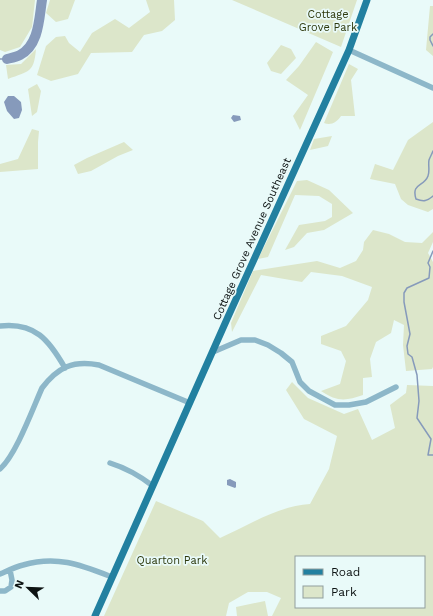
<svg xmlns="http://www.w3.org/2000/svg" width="433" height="616" viewBox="0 0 433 616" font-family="'Work Sans',sans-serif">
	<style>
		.green { fill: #dce6ca; fill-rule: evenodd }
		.water { fill: #869abb }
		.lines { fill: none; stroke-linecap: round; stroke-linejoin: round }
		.stream { stroke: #869abb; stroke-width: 1.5 }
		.river { stroke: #869abb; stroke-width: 10 }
		.minor { stroke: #8db7c9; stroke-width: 5.5 }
		.major { stroke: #2280a0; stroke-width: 7 }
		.labels { text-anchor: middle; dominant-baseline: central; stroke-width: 3.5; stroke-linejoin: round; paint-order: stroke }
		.park-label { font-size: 11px; fill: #2e3a0e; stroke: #e9faf9 }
		.street-label { font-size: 11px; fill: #0d1313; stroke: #e9faf9 }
	</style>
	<rect width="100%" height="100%" fill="#e9faf9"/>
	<!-- green -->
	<path class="green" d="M0,0H35L32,27L20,47L5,52L0,50Z
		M50,0H75L68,19L56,22L46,13Z
		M146,0H174L175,20L162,31L144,35L132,52L91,53L78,74L51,81L37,75L46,46L56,37L65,36L69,43L80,52L92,33L115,19L129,28L150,12Z
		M232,0H357L341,47Z
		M430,6H433V56L426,50Z
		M316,42L333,52L300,130L293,116L308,95L286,80L299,66Z
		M281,45L291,49L296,58L281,74L271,71L267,63Z
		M36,49C34,73 29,71 8,79L6,65L21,64Z
		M349,64L358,69L351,80L355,116H341C337,122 331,126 324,123Z
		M37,84L41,91L37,112L32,116L28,89Z
		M433,122V209L428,212L408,205L401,199L395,184L370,179L375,164L393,170L408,140Z
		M32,129L39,131L38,142V169L0,172V164L18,159Z
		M332,136L328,146L310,150L314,139Z
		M124,142L133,150L118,156L91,171L78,174L74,165L87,158Z
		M307,180L329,190L353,213L324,230L307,233L294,247L285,250L299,225L325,221L332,217V204L319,196L295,195L268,257L258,259L297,181Z
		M373,230L389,234L405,242L422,243L433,232V242L428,253L433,262V367L432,369L406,371L403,345L404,325L394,320L391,333L376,342L370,359L372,377L363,378V395C346,401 337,402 321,391L340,384L346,361L341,351L321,344V336L346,326L368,300L372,287L342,276L311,272L302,282L261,275L232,332L231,323L253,271L317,261L340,268L356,261L363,250L364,242Z
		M292,382L308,398L344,414L358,409L372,440L395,428L390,405L406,393L407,385L433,386V616H272L281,598L267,592H248L229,603L226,616H104L156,501L203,521L220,538C249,525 278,506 310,504L329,469L337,436L304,419L286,390ZM296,557H424V607H296Z
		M265,601L268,616H237L236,607Z"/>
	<!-- water -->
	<path class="water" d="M8,96H14L21,102L22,110L19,118L14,119L7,111L4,102Z
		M233,115L240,116L241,120L234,122L231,118Z
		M230,479L236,482V487L235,488L227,485V480Z"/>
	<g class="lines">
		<!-- stream -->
		<path class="stream" d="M433,34L430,37V40L433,46
			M0,59H7
			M433,151C432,154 430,157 429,160C428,165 430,171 428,176C424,187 411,183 416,199C424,202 427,201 433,196
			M433,251L428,263L430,267L429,278L407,288L404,293V302L410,334L407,346L408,354L412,357L417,375L419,401L417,418L431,439L428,455H433"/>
		<!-- river -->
		<path class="river" d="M7,59C11,58 16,57 20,55C39,45 39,19 42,0"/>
		<!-- minor -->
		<path class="minor" d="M349,50L433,88
			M0,326C35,322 49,340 65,368
			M213,352L241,340H255L268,345L281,353L292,362L300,382L309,391L335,405H349L366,402L396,387
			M110,463C126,468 140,476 153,486
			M0,469C16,455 33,408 42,388C58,367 73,360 99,365L190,403
			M0,574C7,571 15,567 23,565C57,555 81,565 112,577
			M0,591H5L11,587L12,580L10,570"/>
		<!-- major -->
		<path class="major" d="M95,616L227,319L349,50L367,0"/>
	</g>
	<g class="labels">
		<!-- park labels -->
		<g class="park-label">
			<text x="328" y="14">Cottage<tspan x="328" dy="13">Grove Park</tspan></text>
			<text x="172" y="560">Quarton Park</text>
		</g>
		<!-- street labels -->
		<g class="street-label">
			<text transform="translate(252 239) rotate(-66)">Cottage Grove Avenue Southeast</text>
		</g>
	</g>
	<!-- legend -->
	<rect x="295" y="556" width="130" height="52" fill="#e9faf9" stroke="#919e9d"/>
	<rect x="303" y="569" width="20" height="6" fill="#2280a0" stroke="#919e9d"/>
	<text x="331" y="576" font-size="12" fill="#0d1313">Road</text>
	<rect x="303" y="586" width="20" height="12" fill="#dce6ca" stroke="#919e9d"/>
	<text x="331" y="596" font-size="12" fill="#0d1313">Park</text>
	<!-- north arrow -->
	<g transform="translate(28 588) rotate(293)" stroke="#e9faf9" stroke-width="3" paint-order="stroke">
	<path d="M0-3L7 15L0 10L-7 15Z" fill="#0d1313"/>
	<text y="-6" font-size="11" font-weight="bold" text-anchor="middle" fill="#0d1313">N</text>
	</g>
</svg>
